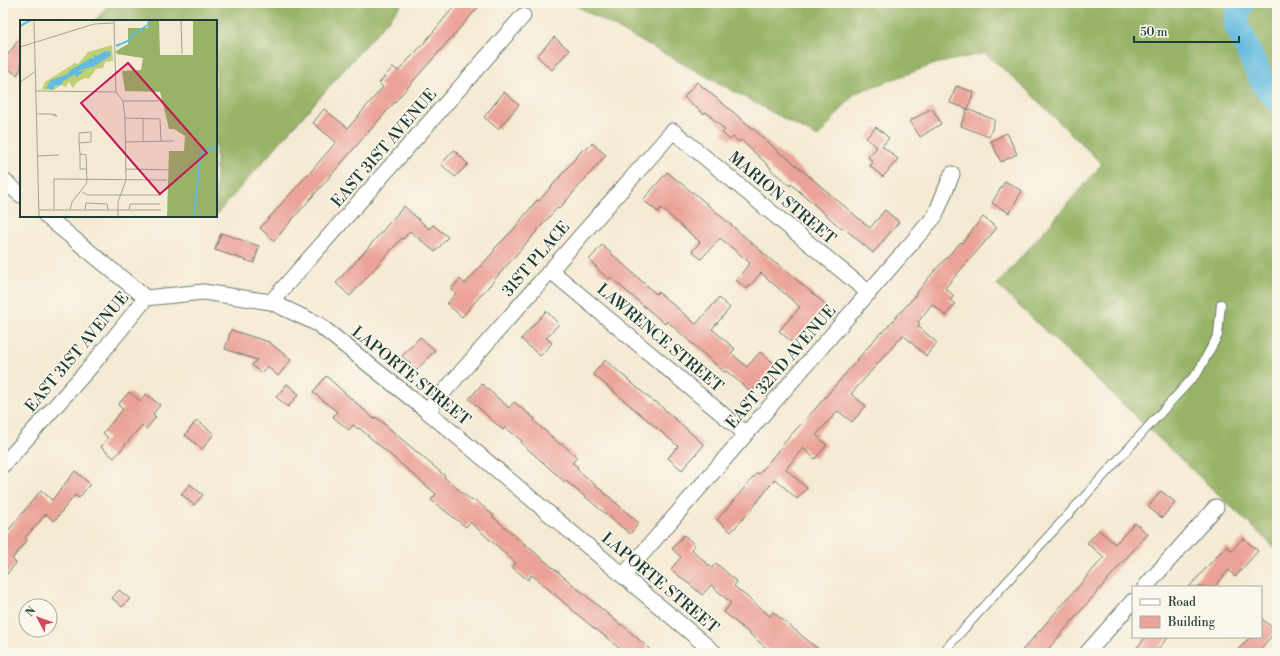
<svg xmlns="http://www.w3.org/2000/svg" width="1280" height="656" viewBox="0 0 1280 656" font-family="'Libre Bodoni',serif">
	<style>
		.forest { fill: #97b366; stroke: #5b784d }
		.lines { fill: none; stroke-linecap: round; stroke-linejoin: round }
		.river { stroke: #63bbe0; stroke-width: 25 }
		.building { fill: #eba399 }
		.lane-casing { stroke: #6a7a6c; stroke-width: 10 }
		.street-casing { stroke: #6a7a6c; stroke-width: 17 }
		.lane { stroke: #fff; stroke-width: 8 }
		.street { stroke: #fff; stroke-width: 15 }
		.labels { text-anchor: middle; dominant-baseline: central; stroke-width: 3.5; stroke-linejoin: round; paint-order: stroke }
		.street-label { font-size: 16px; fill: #1f3d34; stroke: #fbf7ec }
		.inset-river { fill: none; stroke: #63bbe0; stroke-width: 2 }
		.inset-road { fill: none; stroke: #9fa593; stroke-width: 1 }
		.view { fill: #c2185b; fill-opacity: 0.15; stroke: #c2185b; stroke-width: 2 }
		.inset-edge { fill: none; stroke: #1f3d34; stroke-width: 2 }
	</style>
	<rect width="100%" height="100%" fill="#fbf7ec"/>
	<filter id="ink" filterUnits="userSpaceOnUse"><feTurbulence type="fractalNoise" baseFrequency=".025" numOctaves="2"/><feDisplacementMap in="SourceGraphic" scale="8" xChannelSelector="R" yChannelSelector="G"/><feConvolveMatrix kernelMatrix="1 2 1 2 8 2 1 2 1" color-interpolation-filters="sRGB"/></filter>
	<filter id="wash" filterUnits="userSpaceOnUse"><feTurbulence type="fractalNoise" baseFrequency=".012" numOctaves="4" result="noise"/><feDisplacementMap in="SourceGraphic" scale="16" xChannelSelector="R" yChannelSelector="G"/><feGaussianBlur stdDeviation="0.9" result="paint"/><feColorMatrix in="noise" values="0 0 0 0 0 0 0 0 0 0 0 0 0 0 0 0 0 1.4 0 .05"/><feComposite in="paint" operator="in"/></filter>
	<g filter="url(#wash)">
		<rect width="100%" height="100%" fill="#f5ead3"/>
		<!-- forest -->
		<path class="forest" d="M110,3H403L216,215V21H95Z
			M571,3H1277V550L997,285L1102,164L1028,91L985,53L935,64L855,93L818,137Z"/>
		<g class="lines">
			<!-- river -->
			<path class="river" d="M1241,3L1236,24L1263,83L1277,99"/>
		</g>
		<g id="blocks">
			<!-- building -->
			<path class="building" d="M457,3H482L364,137L333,173L291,221L274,241L260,228L308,174V175L336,142L313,123L324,109L348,128L383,87L379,83L393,67L398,71L424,43Z
				M21,36V69L17,75L3,65V62Z
				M554,37L569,50L552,70L537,56Z
				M697,82L757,132L782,155L783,154L870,228L885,210L899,222L873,253L844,228L842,229L791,184L790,186L770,169L771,168L741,140L739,142L733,137L730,140L722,133L725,130L706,112L704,114L684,97Z
				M956,86L974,92L968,109L950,103Z
				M504,92L519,105L498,129L484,117Z
				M932,108L941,124L920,137L910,121Z
				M967,109L995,120L989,137L961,126Z
				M876,127L889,138L882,146L898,159L883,177L870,166L873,162L868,157L877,147L866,138Z
				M1007,133L1017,154L1001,162L991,141Z
				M592,143L606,155L559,209L557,208L462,317L447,304L456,293L451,289L460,279L465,284L495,250L494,249L513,230L537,200L539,201L584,148L586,150Z
				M454,150L468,164L455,177L441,164Z
				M667,172L693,193V192L776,264L777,263L826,305L793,343L779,331L800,307L761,273L747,289L736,280L750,263L720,238L701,259L692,251L700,242L661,208L658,212L643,200Z
				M1005,181L1022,191L1009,213L992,203Z
				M404,206L429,229L433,225L448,237L435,252L410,231L403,239L402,238L350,296L336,283L351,266H352Z
				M983,217L997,228L945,288L954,296L950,300L955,304L946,316L932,304L918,322L920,324L918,326L937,343L926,356L903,335L851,394L866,406L852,422L838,411L816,435L827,445L815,459L803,448L786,469L807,488L797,499L775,479L751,510L731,532L717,520L757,473L759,474L790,436L815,409L881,332L882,333L915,296H914L936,269L961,242L962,243Z
				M221,233L259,246L254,263L215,250Z
				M602,245L656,294L658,292L696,324L719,298L730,308L712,329L735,349L731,353L747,367L760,352L775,364L751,392L726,371L724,372L667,321L665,324L610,277L609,279L595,267L596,266L589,260Z
				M546,311L559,324L546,338L552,343L540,356L521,339Z
				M231,330L269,342L291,360L278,376L267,366L261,373L252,365L257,360L225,349Z
				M420,337L435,350L417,370L402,356Z
				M605,360L654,402L655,401L704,445L682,470L668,458L678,446L593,374Z
				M326,376L374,419L376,417L445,476L444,477L472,501L474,499L494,516L493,517L520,540L621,625V624L654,653H625L596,629V630L576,613L537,579L531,575L528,580L512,567L516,563L470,522L466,527L431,500L436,494L359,428L358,429L353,425L349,430L333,417L337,412L313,392Z
				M287,384L299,394L288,407L276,397Z
				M482,384L509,408L514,402L535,419L534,421L561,445L562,444L577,457L572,463L578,467L577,469L639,523L630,534L566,481L565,482L521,443L522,441L505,427L503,430L469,399Z
				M129,392L140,401L146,394L160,405L153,414L156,417L146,429L142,425L114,458L101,447L108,438L103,433L123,409L118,405Z
				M197,420L214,434L202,449L185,435Z
				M75,471L90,484L79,498L75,495L54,521L46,514L25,538L27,540L12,559L16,563L3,579V537L41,490L52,500Z
				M190,484L203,495L194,505L181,494Z
				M1161,491L1175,502L1162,518L1148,507Z
				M1135,523L1148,534L1120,565L1051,646L1044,653H1020L1104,557L1087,543L1099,530L1115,544Z
				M684,535L695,545L691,549L712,568L716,563L737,582L734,586L770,616L773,612L823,653H772L724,612L731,603L711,585L702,595L687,582H686L671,569L681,557L672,549Z
				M1243,538L1258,551L1235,577L1229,570L1214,587H1189L1226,546L1232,551Z
				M119,590L130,599L122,607L112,598Z
				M1261,618L1276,631L1257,653H1235L1250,637H1261Z
				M1146,637H1169L1154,653H1132Z"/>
		</g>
	</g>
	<g filter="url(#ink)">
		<use href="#blocks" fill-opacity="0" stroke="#6a7a6c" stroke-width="1"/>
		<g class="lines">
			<defs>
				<path id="lane" d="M942,653L1198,372L1218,335L1221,304"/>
				<path id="street" d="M3,180L21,195
					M46,216L146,298L203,292L271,302L318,324L427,411L715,653
					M551,271L746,434
					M271,302L523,16
					M427,411L673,131L869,293
					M3,465L92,365L146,298
					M623,576L935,216L952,174
					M1145,587L1216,507
					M1087,653L1133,601"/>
			</defs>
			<!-- lane casing -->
			<use href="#lane" class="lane-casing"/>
			<!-- street casing -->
			<use href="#street" class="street-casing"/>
			<!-- lane -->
			<use href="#lane" class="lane"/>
			<!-- street -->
			<use href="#street" class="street"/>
		</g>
	</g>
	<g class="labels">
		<!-- street labels -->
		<g class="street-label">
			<text transform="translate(384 148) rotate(-49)">EAST 31ST AVENUE</text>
			<text transform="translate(782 198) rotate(40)">MARION STREET</text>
			<text transform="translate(536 259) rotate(-49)">31ST PLACE</text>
			<text transform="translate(660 338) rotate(40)">LAWRENCE STREET</text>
			<text transform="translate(77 352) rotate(-50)">EAST 31ST AVENUE</text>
			<text transform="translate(781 367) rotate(-49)">EAST 32ND AVENUE</text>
			<text transform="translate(411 376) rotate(39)">LAPORTE STREET</text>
			<text transform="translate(660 583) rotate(40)">LAPORTE STREET</text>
		</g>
	</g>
	<!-- overview -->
	<g transform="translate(20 20)">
		<rect width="197" height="197" fill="#f5ead3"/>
		<path d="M92,25L93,41L85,42L83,48L76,49L69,59L65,58L56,63L53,68L49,62L46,67L41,65L34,70L17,69H22L25,62L55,43L58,44L68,32Z" fill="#bfd174"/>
		<path d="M129,0H139L140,35H173V0H197L196,197H147L149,131H164L165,116L154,109H149L140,72L105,71L102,51L121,50L123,38L97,34L96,31L108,24V8H128Z" fill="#97b366"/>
		<path d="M86,31L91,32L90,36L75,46L60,50L59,52L66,50L55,58L56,54L43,61L41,65L34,66L33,70L26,68L31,60L48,54L49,51L71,38L74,39L73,34L76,36Z" fill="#63bbe0"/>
		<path class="inset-river" d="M0,6L11,0M96,26L110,20L112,15L128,5L129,0M174,197L180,137L182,132L197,126"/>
		<path class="inset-road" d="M14,0L19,197M94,0L96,72L103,81L105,98L106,160L98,182V197M161,0L162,34M0,27L74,4L94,3M0,62L16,51M16,71L96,72M103,81H139M17,94H31L36,95L37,96L33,95M105,98L140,99L141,122M123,98V122M105,122L154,121M59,123V113L71,112V122L59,123L60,134M17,136L39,135M106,149L155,150L161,148M62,172L68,175H141M19,190H141M34,190V159L147,160M50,190L52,182L66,164L67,160L66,135L60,134V149H66M65,190L66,183L87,184L88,190M109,190L110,184H140"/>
		<path class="view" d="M108,43L187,133L140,174L61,83Z"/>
		<rect width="197" height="197" class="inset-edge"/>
	</g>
	<!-- margin -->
	<rect width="1280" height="656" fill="none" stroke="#fbf7ec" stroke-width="16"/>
	<!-- legend -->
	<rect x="1132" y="586" width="130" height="52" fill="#fbf7ec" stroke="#a3ada2"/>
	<rect x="1140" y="599" width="20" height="6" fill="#ffffff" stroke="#a3ada2"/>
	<text x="1168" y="606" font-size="12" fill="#1f3d34">Road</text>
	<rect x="1140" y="616" width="20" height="12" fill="#eba399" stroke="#a3ada2"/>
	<text x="1168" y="626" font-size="12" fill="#1f3d34">Building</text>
	<!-- north arrow -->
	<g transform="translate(38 618) rotate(311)"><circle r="19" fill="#fbf7ec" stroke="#a3ada2"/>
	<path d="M0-3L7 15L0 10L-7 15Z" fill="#d1495b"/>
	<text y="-6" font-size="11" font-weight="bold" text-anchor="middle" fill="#1f3d34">N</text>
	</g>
	<!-- scale -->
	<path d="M1134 36v6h105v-6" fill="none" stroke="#1f3d34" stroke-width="2"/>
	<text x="1140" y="36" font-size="12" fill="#1f3d34" stroke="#fbf7ec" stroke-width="3" paint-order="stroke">50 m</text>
</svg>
